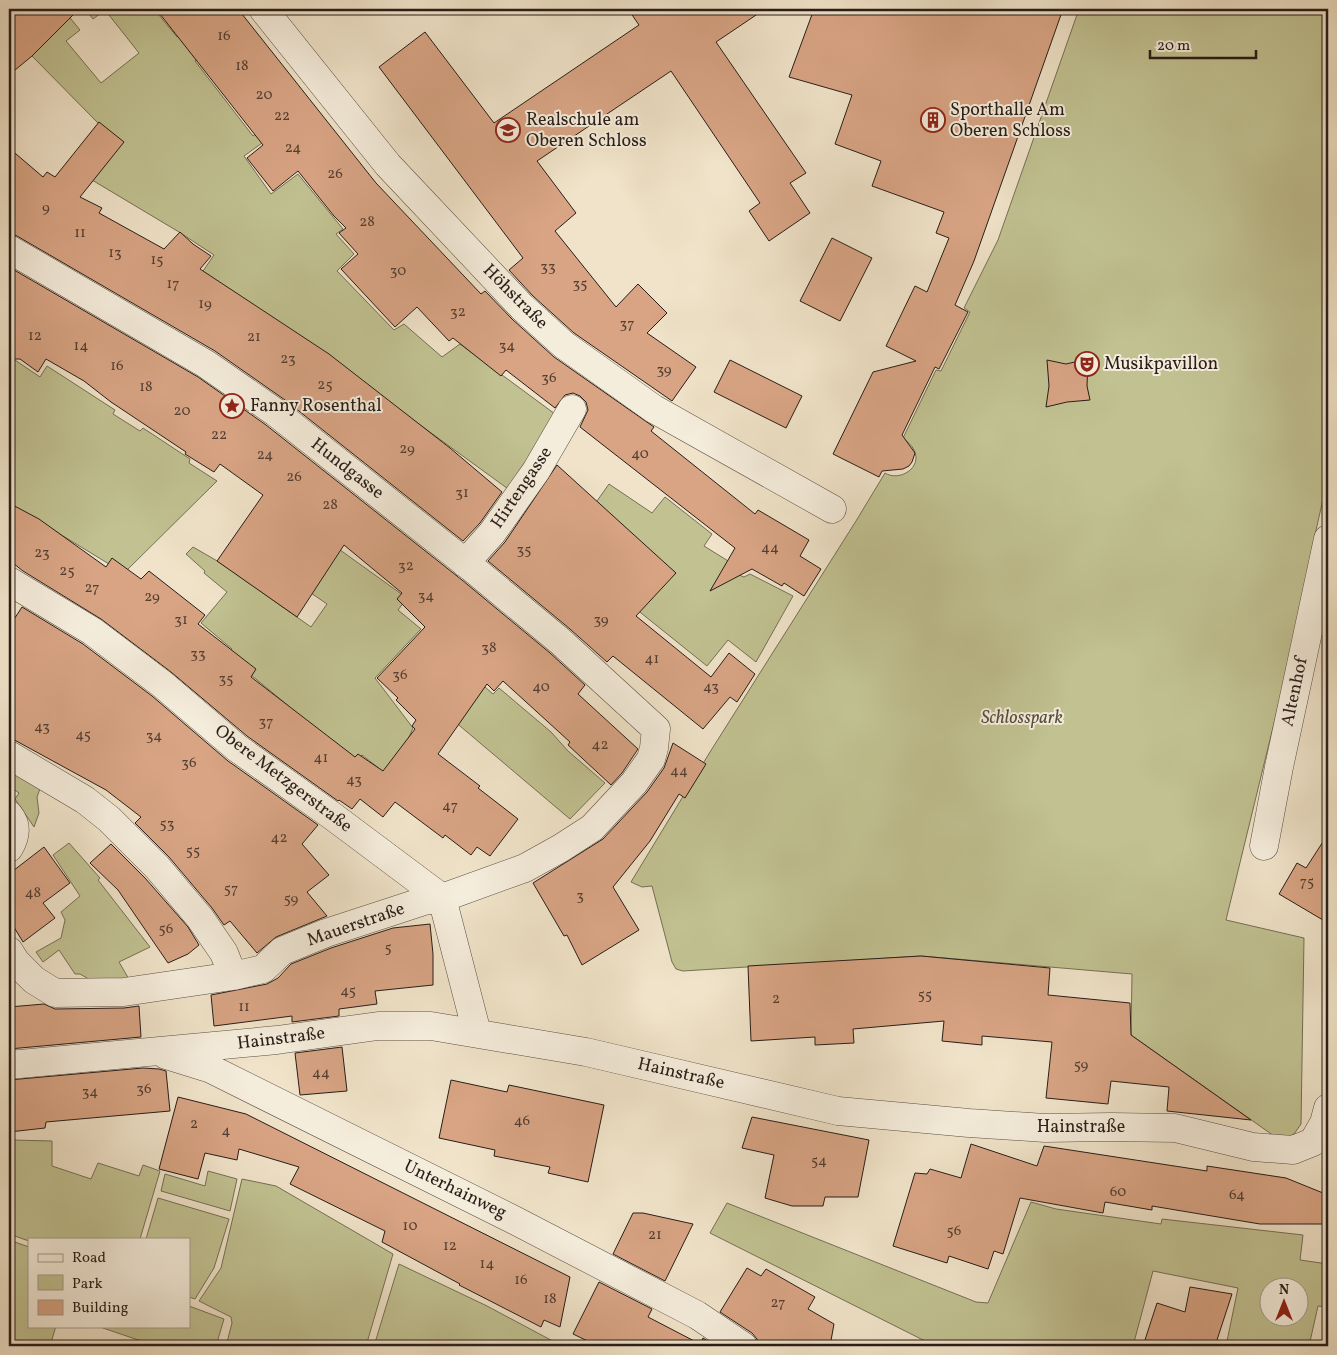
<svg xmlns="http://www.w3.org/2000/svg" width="1337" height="1355" viewBox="0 0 1337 1355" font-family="Vollkorn,serif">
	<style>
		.green { fill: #c1c191; stroke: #746f54; fill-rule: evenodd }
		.building { fill: #d8a484; stroke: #281d18 }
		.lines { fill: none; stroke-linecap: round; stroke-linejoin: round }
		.minor-casing { stroke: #5a4e44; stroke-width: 29 }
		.minor { stroke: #f5eddc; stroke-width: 28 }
		.labels { text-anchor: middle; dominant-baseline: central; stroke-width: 4; stroke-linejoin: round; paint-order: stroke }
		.number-label { font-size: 15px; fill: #543f33 }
		.poi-label { font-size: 18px; fill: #281d18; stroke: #f5eddc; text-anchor: start }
		.street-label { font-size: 18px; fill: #281d18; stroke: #f5eddc }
		.park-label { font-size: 18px; font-style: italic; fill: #564e3c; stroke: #f5eddc }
	</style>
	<rect width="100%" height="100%" fill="#f0e3c9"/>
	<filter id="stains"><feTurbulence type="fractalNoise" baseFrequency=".004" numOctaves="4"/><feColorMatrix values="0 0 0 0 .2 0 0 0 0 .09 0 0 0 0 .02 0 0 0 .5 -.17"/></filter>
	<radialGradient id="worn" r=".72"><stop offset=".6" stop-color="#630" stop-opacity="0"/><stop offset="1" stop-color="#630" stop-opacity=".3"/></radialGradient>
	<!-- green -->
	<path class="green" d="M85,9H154L177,37L184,32L198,58L195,61L253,136L262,129L269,138L244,156L271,194L298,174L343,229L336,234L354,254L337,271L394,330L404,324L442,357L460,344L555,414L515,494L324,355L201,274L214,255L179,232L92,180L122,142L97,122L32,56L66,13L80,30L66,41L101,83L139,53L105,10L93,19Z
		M1079,9H1328V477L1312,548L1316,551L1226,920L1304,938L1301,1124L1294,1134L1284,1139L1274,1136L1131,1035L1132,974L921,956L683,971L676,969L672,962L652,886L642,887L631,882L710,752L856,521L885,473C899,482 923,468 914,450C912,445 906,441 903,438L936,370L941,371L970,312L964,308L998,240Z
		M9,356L40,377L47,366L115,410L113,414L140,431L143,428L190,459L189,463L217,481L126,571L109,564L9,503Z
		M609,484L652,513L665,497L712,534L704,546L733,564L739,575L744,577L750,574L793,596L756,662L728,640L707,666L590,572L578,528Z
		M322,537L407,598L398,610L421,629L375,678L413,728L405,746L385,773L362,755L356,762L227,655L232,649L201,623L227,592L204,573L205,571L186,554L193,547L219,562L311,627L327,604L292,580Z
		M444,651L493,694L499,688L551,732L568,751L605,783L570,819L434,704Z
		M9,761L41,786L37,797L39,813L34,827L15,799L19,793L9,786Z
		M69,843L100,878L98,880L150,947L119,962L130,981L94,982L80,974H75L59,950L43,962L36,952L61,938L65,920L61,912L80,896L53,855Z
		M12,1140L52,1141V1166L91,1179L98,1163L139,1176L143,1165L160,1171L140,1239H29V1241L9,1234V1148H11Z
		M208,1171L237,1179L230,1211L161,1191L165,1174L205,1186Z
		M242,1179L276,1186L393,1254L366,1346H226L232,1323L231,1317L199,1301L221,1268Z
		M158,1198L229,1219L214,1268L195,1299L189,1297V1239H146Z
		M1031,1202L1056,1209L1161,1224L1162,1219L1303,1235L1300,1260L1328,1264V1307L1318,1306L1309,1346H1226L1238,1288L1153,1271L1133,1346H935L710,1233L727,1203L976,1302L988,1303ZM1270,1288H1300V1318H1270Z
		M9,1240L29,1247V1326H56L50,1346H32L9,1338Z
		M399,1264L487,1306L562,1346H374Z
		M189,1306L224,1319L216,1346H156L97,1326H189Z"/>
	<!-- building -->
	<path class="building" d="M9,9H79L32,56L9,75Z
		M156,9H238L376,183L481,294L485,291L512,319L554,357L654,427L651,431L755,514L758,510L809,540L800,556L821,569L804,596L784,583L782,586L752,569L710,591L735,548L580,427L588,410L586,402L580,396L573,393L565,395L555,408L506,370L501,376L453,338L449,341L417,307L395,327L341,269L358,254L339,233L346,228L334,216L298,171L273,191L247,158L263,145Z
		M628,9H765L716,42L806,173L790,183L810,213L769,241L749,211L760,203L671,71L537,161L576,213L555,231L616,307L638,284L667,313L647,333L696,367L672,401L574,333L533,296L509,270L523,258L379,67L425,32L494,123L639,25Z
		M814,9H1063L974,261L955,305L968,312L939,369L935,367L902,435L915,453L912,462L909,466L903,469L882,471L879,477L833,454L873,372L916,361L886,346L915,286L927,292L949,238L936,233L944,212L872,186L881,161L835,144L852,95L789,77Z
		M99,122L124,142L80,197L102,208L99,213L164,249L180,232L193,244L211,256L200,269L329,354L450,448L502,492L480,523L463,541L285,400L215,351L17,236L9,233V148L43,177L47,172L55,177Z
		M832,238L872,258L840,321L800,301Z
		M9,267L198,377L266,425L462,580L550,653L585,685L578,694L638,749L622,773L611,785L568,745L570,742L503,681L494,691L487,684L438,754L480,786L478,788L518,819L490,856L477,847L471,855L445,835L443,838L395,802L383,817L360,799L352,809L339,800L338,801L247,736L171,672L101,619L23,571L9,560V503L39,519L106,567L112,558L141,579L149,571L205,615L198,624L256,669L251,677L355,757L358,754L383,771L415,729L412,726L416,720L396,700L398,698L377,678L425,627L397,599L402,593L344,545L297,617L217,561L263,495L220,464L214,472L185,454L186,452L111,402L84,381L46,359L38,372L20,359H9Z
		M1088,359L1087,386L1090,400L1067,402L1046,407L1049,386L1047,360L1066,364Z
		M730,360L802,396L786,428L714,392Z
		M557,465L676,573L636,616L711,677L729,653L755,674L737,702L730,697L703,729L613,656L607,662L570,629L488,561L505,542Z
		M22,607L83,644L152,696L228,761L318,825L302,844L329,875L307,892L327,916L276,937L257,953L230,921L224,925L212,908L169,857L135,823L141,817L106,790L9,737V627Z
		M673,743L706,764L685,798L679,794L650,841L613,887L639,930L582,965L567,935L564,936L533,883L603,839L647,792L664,768Z
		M1328,834V923L1279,894L1297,863L1306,868Z
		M111,844L145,878L188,927L199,945L188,954L168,963L118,890L90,863Z
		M44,847L70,883L43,903L55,918L23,942L9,919V874Z
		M430,924L433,954V985L375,991L377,1004L339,1009V1016L292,1022V1016L214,1026L211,995L267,984L278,978L291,964L331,948L393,928Z
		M921,956L1050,968L1048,995L1130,1003L1131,1035L1251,1120L1167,1111L1169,1087L1111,1081L1108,1104L1046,1098L1052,1042L982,1036V1045L942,1041L944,1021L853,1029L854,1043L815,1045V1037L751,1041L748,966Z
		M44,1004L55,1009L124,1008L139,1006L141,1037L9,1049V1007Z
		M342,1047L347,1091L300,1095L295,1053Z
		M143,1068L159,1069L166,1071L170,1111L46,1122L45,1128L9,1132V1080Z
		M451,1080L507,1092L509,1085L604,1105L588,1182L548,1173L550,1167L494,1156L495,1150L439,1138Z
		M178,1097L246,1114L570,1277L560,1327L544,1320L541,1327L459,1285L460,1284L382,1242L385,1231L290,1184L299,1167L239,1149L237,1160L205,1153L198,1179L159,1169Z
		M752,1117L869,1140L858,1197H825L823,1206H792L765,1198L774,1155L742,1148Z
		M971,1144L1037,1166L1044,1146L1207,1171V1166L1286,1178L1328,1195V1224H1260L1152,1206V1210L1105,1202L1103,1213L1020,1198L1003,1254L994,1251L988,1269L949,1256L947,1263L893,1246L915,1173L927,1174L930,1169L961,1178Z
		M633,1213H643L693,1224L665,1281L613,1254Z
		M747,1268L761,1276L766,1269L815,1297L808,1309L834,1324L830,1346H758L757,1339L752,1333L720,1312Z
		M599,1282L652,1309L648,1317L700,1344L703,1338L715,1346H598L573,1334Z
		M1190,1287L1232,1294L1215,1346H1143L1157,1303L1185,1312Z"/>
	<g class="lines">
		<defs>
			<path id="minor" d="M263,9L388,165L522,307L564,345L654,409L832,509
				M9,249L206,364L275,412L472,568L560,641L656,729L654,748L651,759L634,783L592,828L561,848L525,868L442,898L424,901L326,933L282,951L263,969L233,976L124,992L55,993L34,980L16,962L9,951
				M465,563L492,533L536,471L572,409
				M9,581L92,631L162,684L237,748L331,815L442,898L477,1033
				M9,755L85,800L109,819L157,867L200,918L224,953L233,976
				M9,815C18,826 16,836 9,848
				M1264,846L1279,767L1328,539
				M166,1055L211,1069L516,1221L697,1315L743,1346
				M9,1065L277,1040L378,1026H431L586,1052L838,1111L969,1123L1045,1128L1111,1127L1175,1128L1253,1147L1293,1150L1313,1142L1324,1123L1328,1108"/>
		</defs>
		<!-- minor casing -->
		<use href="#minor" class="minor-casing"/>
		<!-- minor -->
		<use href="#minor" class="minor"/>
	</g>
	<!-- icons -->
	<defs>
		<symbol id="building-ring" viewBox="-11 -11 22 22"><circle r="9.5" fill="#f5eddc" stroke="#8f2418" stroke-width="1.5"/><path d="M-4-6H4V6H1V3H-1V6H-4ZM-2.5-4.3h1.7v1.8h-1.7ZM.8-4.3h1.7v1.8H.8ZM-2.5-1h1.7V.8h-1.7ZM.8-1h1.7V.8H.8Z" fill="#8f2418"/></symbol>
		<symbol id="school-ring" viewBox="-11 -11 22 22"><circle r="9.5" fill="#f5eddc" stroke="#8f2418" stroke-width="1.5"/><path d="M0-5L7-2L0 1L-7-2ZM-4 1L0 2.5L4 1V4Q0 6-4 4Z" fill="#8f2418"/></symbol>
		<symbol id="theatre-ring" viewBox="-11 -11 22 22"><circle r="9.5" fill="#f5eddc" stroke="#8f2418" stroke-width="1.5"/><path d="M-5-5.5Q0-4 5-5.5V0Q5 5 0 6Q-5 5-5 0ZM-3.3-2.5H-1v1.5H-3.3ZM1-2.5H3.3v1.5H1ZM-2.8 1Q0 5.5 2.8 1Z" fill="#8f2418"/></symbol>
		<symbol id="sight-ring" viewBox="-11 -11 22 22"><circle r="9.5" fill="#f5eddc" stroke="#8f2418" stroke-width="1.5"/><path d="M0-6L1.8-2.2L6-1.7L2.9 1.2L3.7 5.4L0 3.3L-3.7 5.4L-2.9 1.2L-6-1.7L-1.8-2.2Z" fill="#8f2418"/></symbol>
	</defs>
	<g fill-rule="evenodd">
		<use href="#building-ring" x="919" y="106" width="28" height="28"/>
		<use href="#school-ring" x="494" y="116" width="28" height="28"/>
		<use href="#theatre-ring" x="1073" y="350" width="28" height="28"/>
		<use href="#sight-ring" x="218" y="392" width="28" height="28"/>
	</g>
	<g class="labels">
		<!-- number labels -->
		<g class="number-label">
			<text x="224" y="36">16</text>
			<text x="242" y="66">18</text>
			<text x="264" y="95">20</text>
			<text x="282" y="116">22</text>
			<text x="293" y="148">24</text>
			<text x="335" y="174">26</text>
			<text x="46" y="208">9</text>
			<text x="367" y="222">28</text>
			<text x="80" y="233">11</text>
			<text x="115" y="253">13</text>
			<text x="157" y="260">15</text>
			<text x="548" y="267">33</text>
			<text x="398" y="271">30</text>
			<text x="173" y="284">17</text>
			<text x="580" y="284">35</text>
			<text x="205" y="304">19</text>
			<text x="458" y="312">32</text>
			<text x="627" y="324">37</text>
			<text x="35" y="336">12</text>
			<text x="254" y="337">21</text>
			<text x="81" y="346">14</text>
			<text x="507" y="346">34</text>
			<text x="288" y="359">23</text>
			<text x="117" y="366">16</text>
			<text x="664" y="370">39</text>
			<text x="549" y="378">36</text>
			<text x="325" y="385">25</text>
			<text x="146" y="387">18</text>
			<text x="182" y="411">20</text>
			<text x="219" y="435">22</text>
			<text x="407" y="449">29</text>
			<text x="640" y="454">40</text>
			<text x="265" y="455">24</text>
			<text x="294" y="477">26</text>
			<text x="462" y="493">31</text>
			<text x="330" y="505">28</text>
			<text x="770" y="548">44</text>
			<text x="524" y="550">35</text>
			<text x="42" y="553">23</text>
			<text x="406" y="566">32</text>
			<text x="67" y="571">25</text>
			<text x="92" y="588">27</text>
			<text x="426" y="596">34</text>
			<text x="152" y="597">29</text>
			<text x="181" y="620">31</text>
			<text x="601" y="620">39</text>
			<text x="489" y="648">38</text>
			<text x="198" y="654">33</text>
			<text x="652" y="659">41</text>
			<text x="400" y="675">36</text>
			<text x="226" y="679">35</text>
			<text x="541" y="687">40</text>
			<text x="711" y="687">43</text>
			<text x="266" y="722">37</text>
			<text x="42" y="727">43</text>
			<text x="83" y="735">45</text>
			<text x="154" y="736">34</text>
			<text x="600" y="745">42</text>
			<text x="321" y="758">41</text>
			<text x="189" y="763">36</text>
			<text x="679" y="771">44</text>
			<text x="354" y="780">43</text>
			<text x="450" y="806">47</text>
			<text x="167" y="824">53</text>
			<text x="279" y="838">42</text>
			<text x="193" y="851">55</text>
			<text x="1307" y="882">75</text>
			<text x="231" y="889">57</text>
			<text x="33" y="893">48</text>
			<text x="580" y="896">3</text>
			<text x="291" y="899">59</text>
			<text x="166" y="929">56</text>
			<text x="388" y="948">5</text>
			<text x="348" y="991">45</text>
			<text x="925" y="995">55</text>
			<text x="776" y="999">2</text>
			<text x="244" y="1007">11</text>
			<text x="1081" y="1065">59</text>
			<text x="321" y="1073">44</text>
			<text x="144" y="1089">36</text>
			<text x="90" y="1092">34</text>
			<text x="522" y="1121">46</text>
			<text x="194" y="1124">2</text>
			<text x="226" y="1131">4</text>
			<text x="819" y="1161">54</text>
			<text x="1118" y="1192">60</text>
			<text x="1237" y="1195">64</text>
			<text x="410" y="1226">10</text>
			<text x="954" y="1231">56</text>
			<text x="655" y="1235">21</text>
			<text x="450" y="1246">12</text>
			<text x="487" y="1264">14</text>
			<text x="521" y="1280">16</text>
			<text x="550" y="1299">18</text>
			<text x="778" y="1303">27</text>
		</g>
		<!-- poi labels -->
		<g class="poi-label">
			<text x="950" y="110">Sporthalle Am<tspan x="950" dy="21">Oberen Schloss</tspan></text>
			<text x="526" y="120">Realschule am<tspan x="526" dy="21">Oberen Schloss</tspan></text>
			<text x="1104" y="364">Musikpavillon</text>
			<text x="250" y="406">Fanny Rosenthal</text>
		</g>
		<!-- street labels -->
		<g class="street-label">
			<text transform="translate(515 297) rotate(45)">Höhstraße</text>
			<text transform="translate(347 469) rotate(38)">Hundgasse</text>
			<text transform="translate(522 488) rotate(-56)">Hirtengasse</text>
			<text transform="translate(1295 692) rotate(-78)">Altenhof</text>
			<text transform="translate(283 779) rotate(37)">Obere Metzgerstraße</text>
			<text transform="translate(356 925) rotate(-19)">Mauerstraße</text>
			<text transform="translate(281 1039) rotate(-7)">Hainstraße</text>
			<text transform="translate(681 1074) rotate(13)">Hainstraße</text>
			<text x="1081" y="1127">Hainstraße</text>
			<text transform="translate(455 1190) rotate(26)">Unterhainweg</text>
		</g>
		<!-- park labels -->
		<g class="park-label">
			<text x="1022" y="718">Schlosspark</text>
		</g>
	</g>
	<!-- margin -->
	<rect width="1337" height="1355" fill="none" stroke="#f0e3c9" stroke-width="30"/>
	<rect x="10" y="10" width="1317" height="1335" fill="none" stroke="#281d18" stroke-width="2.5"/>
	<rect x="15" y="15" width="1307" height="1325" fill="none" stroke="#281d18"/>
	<!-- legend -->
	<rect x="28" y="1238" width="162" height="90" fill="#f5eddc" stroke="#a39a8e"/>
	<rect x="38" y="1254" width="25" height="8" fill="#f5eddc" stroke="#a39a8e"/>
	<text x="72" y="1262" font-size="15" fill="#281d18">Road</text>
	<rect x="38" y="1275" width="25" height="15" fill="#c1c191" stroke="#a39a8e"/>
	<text x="72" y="1288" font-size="15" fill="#281d18">Park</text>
	<rect x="38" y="1300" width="25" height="15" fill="#d8a484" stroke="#a39a8e"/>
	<text x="72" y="1312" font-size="15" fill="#281d18">Building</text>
	<!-- north arrow -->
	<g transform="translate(1284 1302)"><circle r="24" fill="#f5eddc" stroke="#a39a8e"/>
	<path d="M0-4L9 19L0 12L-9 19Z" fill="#8f2418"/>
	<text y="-8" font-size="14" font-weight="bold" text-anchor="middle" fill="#281d18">N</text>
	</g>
	<!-- scale -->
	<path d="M1150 50v8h106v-8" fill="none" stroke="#281d18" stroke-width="2.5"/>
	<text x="1157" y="50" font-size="15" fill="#281d18" stroke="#f5eddc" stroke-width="4" paint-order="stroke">20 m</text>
	<rect width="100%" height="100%" filter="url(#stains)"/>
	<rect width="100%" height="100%" fill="url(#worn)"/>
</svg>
